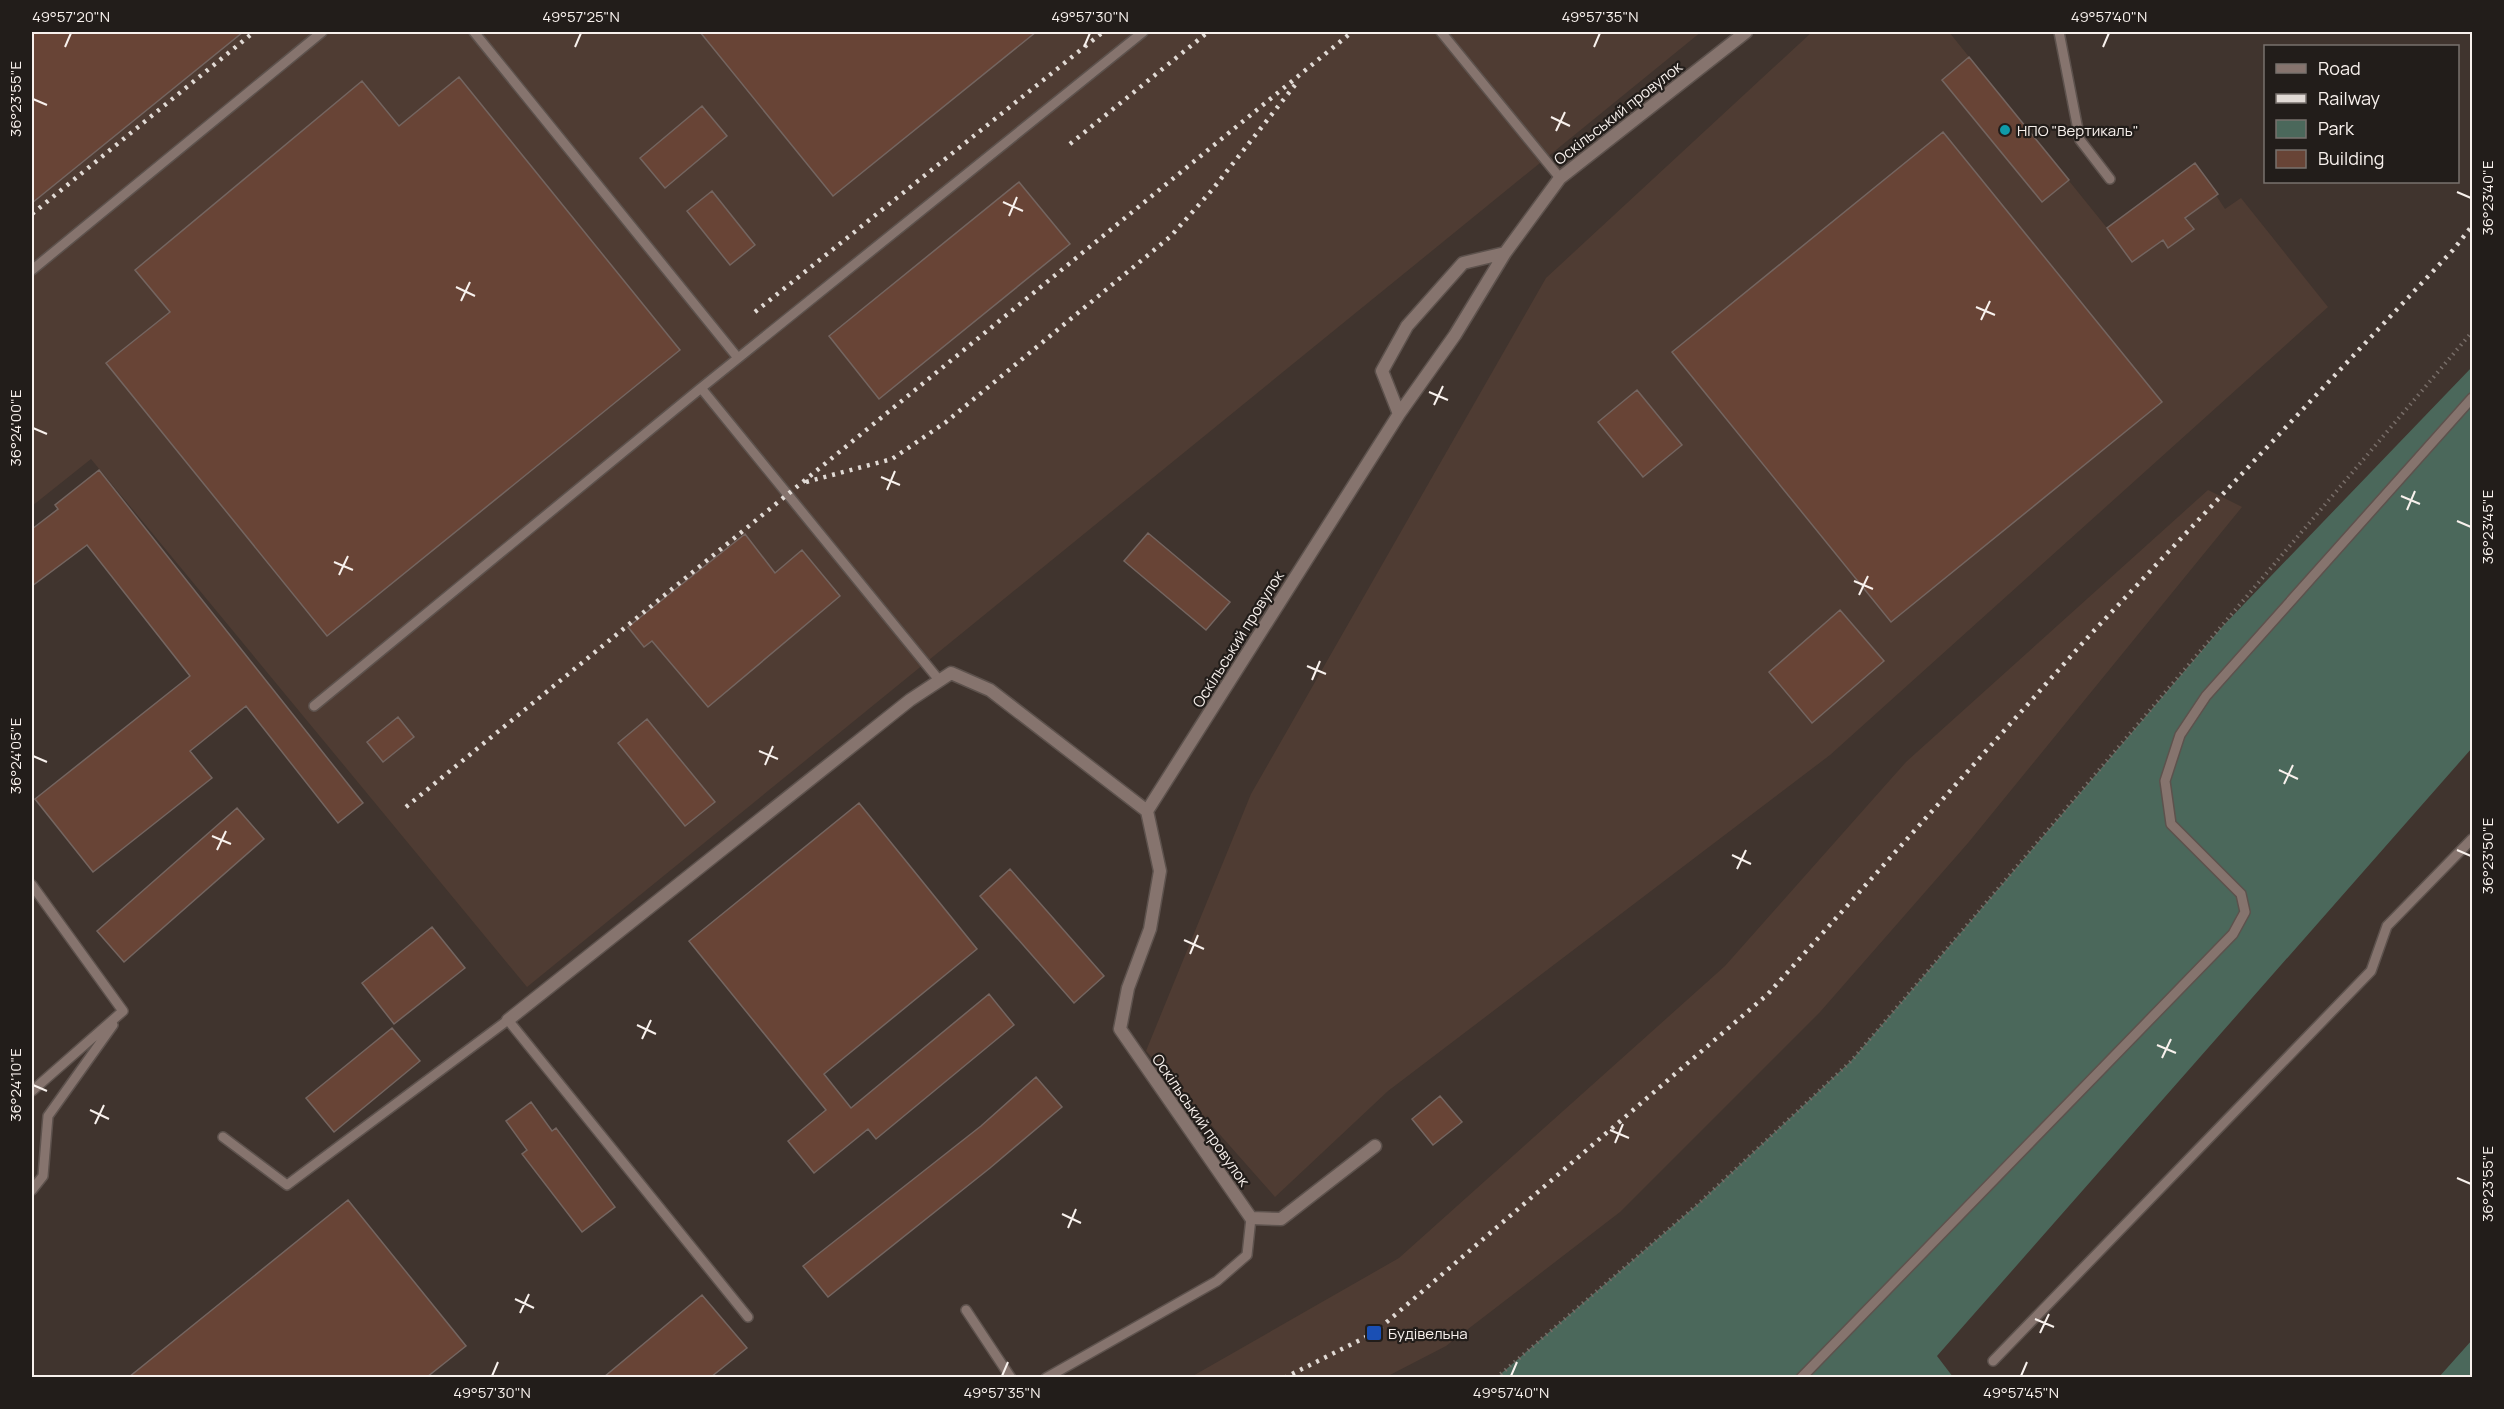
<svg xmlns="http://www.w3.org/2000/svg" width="2504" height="1409" viewBox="0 0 2504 1409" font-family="Manrope,sans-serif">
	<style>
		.built { fill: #4f3c33 }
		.green { fill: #4b685b }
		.building { fill: #684436; stroke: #746560; stroke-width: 1.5 }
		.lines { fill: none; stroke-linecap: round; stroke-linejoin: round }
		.lane-casing { stroke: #5d524d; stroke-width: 12 }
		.street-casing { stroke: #5d524d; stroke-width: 15 }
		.path { stroke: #786e69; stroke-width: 4; stroke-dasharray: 1.5 4.5; stroke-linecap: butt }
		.lane { stroke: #86746e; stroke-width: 9 }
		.street { stroke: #86746e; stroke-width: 12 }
		.rail { stroke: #e1dad5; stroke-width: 4.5; stroke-dasharray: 3 6; stroke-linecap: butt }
		.ticks { fill: none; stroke: #f8f1ed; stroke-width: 2 }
		.culture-dot { fill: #0f9aa8; stroke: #221d1a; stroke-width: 2 }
		.transit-dot { fill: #1a4fb4; stroke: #221d1a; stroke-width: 2 }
		.labels { text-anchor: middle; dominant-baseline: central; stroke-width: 4.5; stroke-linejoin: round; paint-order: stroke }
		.street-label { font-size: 15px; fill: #f8f1ed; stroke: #221d1a }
		.poi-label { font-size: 15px; fill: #f8f1ed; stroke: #221d1a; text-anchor: start }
		.neatline { fill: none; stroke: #f8f1ed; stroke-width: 2 }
		.ticks-label { font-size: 15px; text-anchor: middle; fill: #f8f1ed }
	</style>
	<rect width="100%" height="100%" fill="#40342e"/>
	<!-- built -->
	<path class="built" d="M32,32H1701L527,987L91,459L32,506Z
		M1812,32H1949L2107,228L2195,163L2225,209L2241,198L2328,307L1830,755L1388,1091L1275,1197L1146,1051L1251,794L1546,278Z
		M2208,490L2242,507L1968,843L1820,1012L1620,1212L1446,1346L1386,1377H1191L1399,1258L1725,966L1906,762Z"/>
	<!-- green -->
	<path class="green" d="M2472,367V748L1937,1356L1953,1377L1496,1378L1699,1203L1851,1061L2222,627Z
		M2472,1340V1377H2439Z"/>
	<!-- building -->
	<path class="building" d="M32,32H243L32,203Z
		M700,32H1036L833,196Z
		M1969,57L2069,180L2042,202L1942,80Z
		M459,77L680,350L327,636L106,363L170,312L135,270L362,81L399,126Z
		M702,106L727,136L665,188L640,158Z
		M1943,132L2162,402L1891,622L1672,352Z
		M2195,163L2218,194L2185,218L2194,229L2168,248L2163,240L2132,262L2107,228Z
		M1019,182L1070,244L879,399L829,336Z
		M712,191L755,245L730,265L687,211Z
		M1637,390L1682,445L1643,477L1598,422Z
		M99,470L363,803L338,823L246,706L190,751L212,778L93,872L35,799L190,676L87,545L32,586V529L58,509L55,505Z
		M1148,533L1230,602L1206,630L1124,561Z
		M745,534L775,573L802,550L840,596L708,707L652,641L644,647L628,627Z
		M1840,610L1884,661L1812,723L1769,672Z
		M398,717L414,737L383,762L367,742Z
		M647,719L715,802L685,826L618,743Z
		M859,803L977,949L824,1074L851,1108L989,994L1014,1025L876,1139L868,1129L814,1173L788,1141L826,1110L689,941Z
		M237,808L264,839L124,962L97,931Z
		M1010,869L1104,976L1074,1003L980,896Z
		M432,927L465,968L394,1024L362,983Z
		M392,1028L420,1061L334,1132L306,1098Z
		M1036,1077L1062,1107L990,1168L828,1297L803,1266L981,1126Z
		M1440,1096L1462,1122L1433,1145L1412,1119Z
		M531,1102L552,1131L556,1128L615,1207L582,1232L522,1154L527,1150L506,1121Z
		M348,1200L466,1346L427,1377H129Z
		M702,1295L747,1348L711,1377H604Z"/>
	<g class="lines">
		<defs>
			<path id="lane" d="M474,32L738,358
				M1441,32L1560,178
				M2059,32L2080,140L2110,179
				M32,270L322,32
				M939,680L701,388L1143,32
				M314,706L701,388
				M32,885L123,1011L32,1091
				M223,1137L287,1185L508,1020L748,1317
				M32,1190L43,1176L48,1116L113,1025
				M966,1310L1011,1378
				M1993,1361L2371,971L2387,926L2472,839
				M1046,1378L1217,1281L1247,1255L1251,1218
				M1801,1378L2233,934L2245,912L2241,894L2171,824L2165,781L2180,735L2206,696L2472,398"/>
			<path id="street" d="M1399,414L1382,371L1407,326L1463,263L1505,253
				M508,1020L910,700L951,673L990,690L1147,811
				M1375,1146L1281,1219L1251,1218L1120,1029L1128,988L1150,929L1160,871L1147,811L1399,414L1455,335L1505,253L1560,178L1746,32"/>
		</defs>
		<!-- lane casing -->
		<use href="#lane" class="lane-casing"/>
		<!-- street casing -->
		<use href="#street" class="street-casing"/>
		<!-- path -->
		<path class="path" d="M1496,1378L1699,1203L1851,1061L2472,332"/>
		<!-- lane -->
		<use href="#lane" class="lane"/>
		<!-- street -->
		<use href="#street" class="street"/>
		<!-- rail -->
		<path class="rail" d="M1070,144L1208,32
			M32,214L254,32
			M755,312L1103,32
			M806,482L892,459L946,422L1171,236L1212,190L1295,85
			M406,807L1352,32
			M1284,1378L1374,1333L1768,994L2089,636L2453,250L2472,226"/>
	</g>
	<!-- ticks -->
	<path class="ticks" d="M65,47L71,33M575,47L581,33M1084,47L1090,33M1594,47L1600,33M2103,47L2109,33M33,99L47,105M1551,117L1570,126M1556,131L1565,112M2457,192L2471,198M1003,202L1023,211M1009,216L1017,197M456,287L475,296M461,301L470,282M1976,307L1995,315M1981,320L1990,301M1429,392L1448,400M1434,405L1443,386M33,428L47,434M881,477L900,485M887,490L895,471M2401,496L2420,504M2407,510L2415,491M2457,521L2471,527M334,562L353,570M339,575L348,556M1854,581L1873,589M1859,595L1868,576M1307,666L1326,674M1312,680L1320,661M759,751L778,759M33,756L47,762M765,765L773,746M2279,770L2298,779M2284,784L2293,765M212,836L231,844M217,850L226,831M2457,850L2471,856M1732,855L1751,864M1737,869L1746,850M1184,940L1204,949M1190,954L1198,935M637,1025L656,1034M642,1039L651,1020M2157,1045L2176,1053M2162,1058L2171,1039M33,1085L47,1091M90,1110L109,1119M95,1124L104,1105M1610,1130L1629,1138M1615,1143L1623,1124M2457,1178L2471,1184M1062,1214L1081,1223M1068,1228L1076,1209M515,1299L534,1308M520,1313L529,1294M2035,1319L2054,1327M2040,1333L2049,1314M492,1376L498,1362M1002,1376L1008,1362M1511,1376L1517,1362M2021,1376L2027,1362"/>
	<!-- markers -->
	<circle class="culture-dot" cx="2005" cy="130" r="6"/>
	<rect class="transit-dot" x="1366" y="1325" width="16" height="16" rx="3"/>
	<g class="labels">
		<!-- street labels -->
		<g class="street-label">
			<text transform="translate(1618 113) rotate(-38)">Оскільський провулок</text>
			<text transform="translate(1238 639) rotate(-58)">Оскільський провулок</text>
			<text transform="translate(1201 1120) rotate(55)">Оскільський провулок</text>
		</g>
		<!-- poi labels -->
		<g class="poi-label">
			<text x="2017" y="130">НПО "Вертикаль"</text>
			<text x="1388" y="1333">Будівельна</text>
		</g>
	</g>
	<!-- border -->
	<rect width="2504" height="1409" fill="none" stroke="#221d1a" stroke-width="66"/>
	<!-- legend -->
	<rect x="2264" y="45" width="195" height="138" fill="#221d1a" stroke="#78726e" stroke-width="1.5"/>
	<rect x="2276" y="64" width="30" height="9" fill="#86746e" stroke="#78726e" stroke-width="1.5"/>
	<text x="2318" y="75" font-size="18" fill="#f8f1ed">Road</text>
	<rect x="2276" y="94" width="30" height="9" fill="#e1dad5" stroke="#78726e" stroke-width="1.5"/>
	<text x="2318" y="105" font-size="18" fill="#f8f1ed">Railway</text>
	<rect x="2276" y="120" width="30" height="18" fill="#4b685b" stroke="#78726e" stroke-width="1.5"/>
	<text x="2318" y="135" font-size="18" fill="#f8f1ed">Park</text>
	<rect x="2276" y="150" width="30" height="18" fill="#684436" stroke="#78726e" stroke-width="1.5"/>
	<text x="2318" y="165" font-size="18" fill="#f8f1ed">Building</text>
	<rect x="33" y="33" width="2438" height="1343" class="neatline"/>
	<g class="ticks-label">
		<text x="71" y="22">49°57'20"N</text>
		<text x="581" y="22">49°57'25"N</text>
		<text x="1090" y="22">49°57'30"N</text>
		<text x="1600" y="22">49°57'35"N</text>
		<text x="2109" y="22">49°57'40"N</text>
		<text transform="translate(16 99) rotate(-90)" y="5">36°23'55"E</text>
		<text transform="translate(2488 198) rotate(-90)" y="5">36°23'40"E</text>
		<text transform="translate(16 428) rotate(-90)" y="5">36°24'00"E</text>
		<text transform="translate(2488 527) rotate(-90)" y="5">36°23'45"E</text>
		<text transform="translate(16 756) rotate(-90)" y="5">36°24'05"E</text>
		<text transform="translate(2488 856) rotate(-90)" y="5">36°23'50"E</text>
		<text transform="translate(16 1085) rotate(-90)" y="5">36°24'10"E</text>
		<text transform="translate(2488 1184) rotate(-90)" y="5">36°23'55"E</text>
		<text x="492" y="1398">49°57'30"N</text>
		<text x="1002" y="1398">49°57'35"N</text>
		<text x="1511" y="1398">49°57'40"N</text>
		<text x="2021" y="1398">49°57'45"N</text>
	</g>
</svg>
